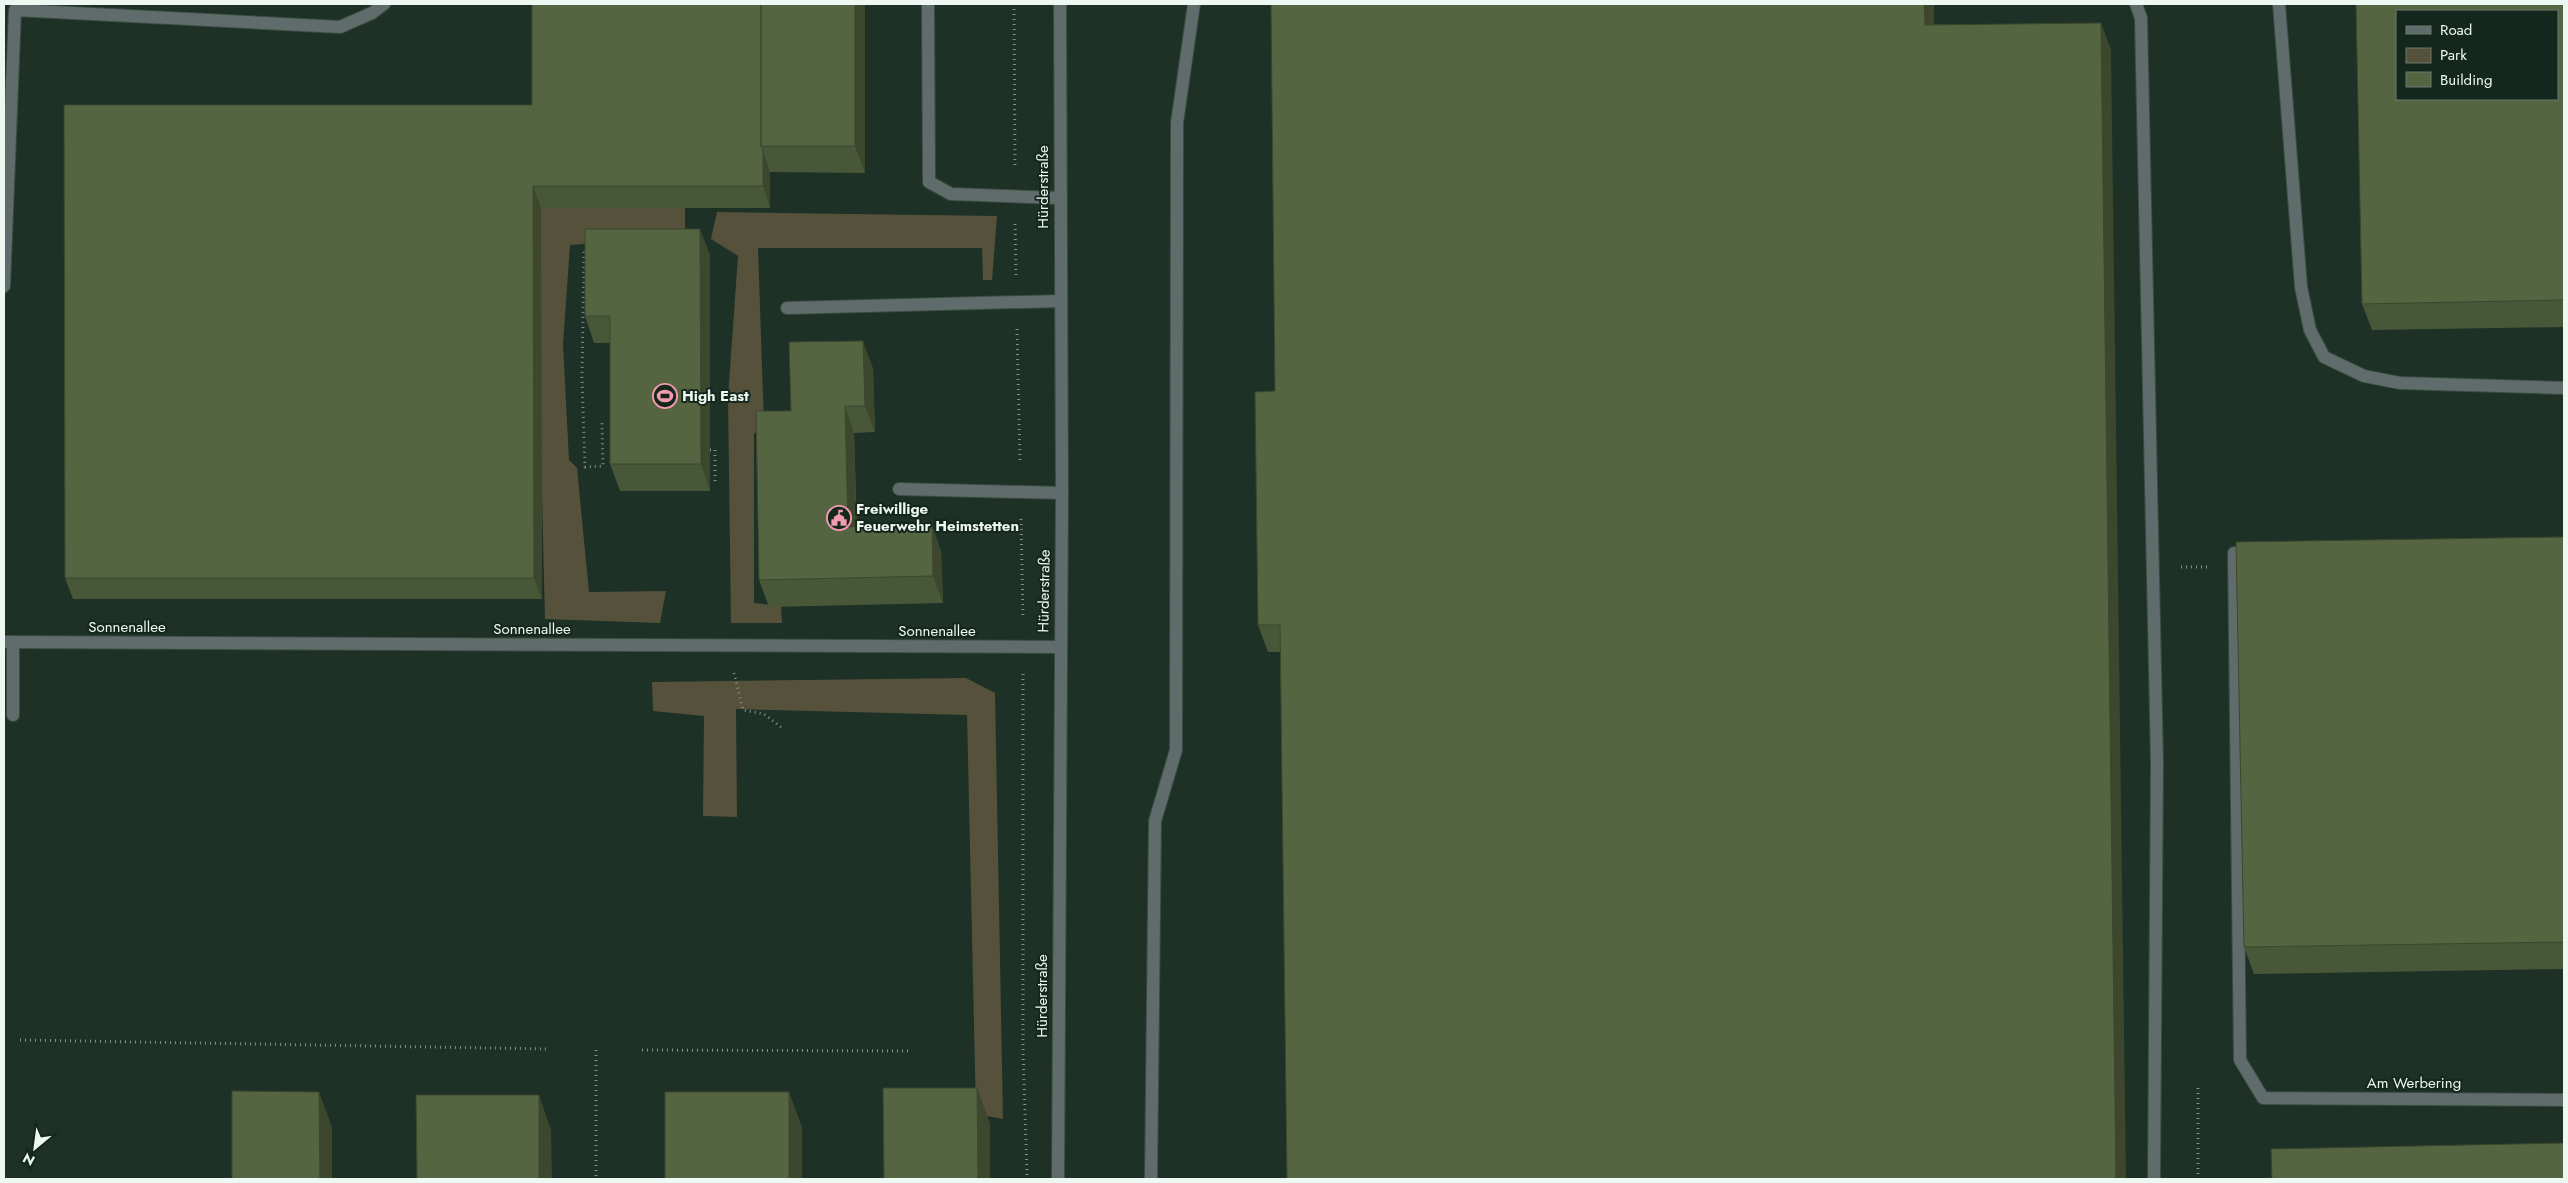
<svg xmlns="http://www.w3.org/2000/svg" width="2568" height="1183" viewBox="0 0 2568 1183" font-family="Jost,sans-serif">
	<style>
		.green { fill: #56513b }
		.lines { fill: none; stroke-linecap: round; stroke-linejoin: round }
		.service-casing { stroke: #3a4d42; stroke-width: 14 }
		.minor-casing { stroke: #3a4d42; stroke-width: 14 }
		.path { stroke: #819188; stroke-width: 3; stroke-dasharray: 1 4; stroke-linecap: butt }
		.service { stroke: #606c6b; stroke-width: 12 }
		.minor { stroke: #606c6b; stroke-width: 12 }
		.wall { fill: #495739 }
		.shaded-wall { fill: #3c472e }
		.building { fill: #556542; stroke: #3c472e; fill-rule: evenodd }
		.labels { text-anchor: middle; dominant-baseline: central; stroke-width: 4; stroke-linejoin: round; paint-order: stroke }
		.street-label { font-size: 15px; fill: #ecf8f1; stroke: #14271d }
		.poi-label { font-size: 15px; font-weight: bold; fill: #ecf8f1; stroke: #14271d; text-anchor: start }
	</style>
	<rect width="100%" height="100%" fill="#1d3126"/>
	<!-- green -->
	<path class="green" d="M535,208H685V237L570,245L563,344L569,460L577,468L589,592L666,591L660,623L545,619Z
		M717,212L997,216L992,280H983L982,248H758L764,425L754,434V603L781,606L782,623H731L728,397L738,256L711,239Z
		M966,678L995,693L1003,1119L976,1114L967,715L736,709L737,817L703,816L704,716L653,711L652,682Z"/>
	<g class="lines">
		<defs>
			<path id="service" d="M928,4L929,182L951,194L1059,198
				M2136,4L2141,18L2157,762L2154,1179
				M2279,4L2301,287L2310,330L2324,357L2364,376L2400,383L2564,388
				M4,286L15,10L340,27L372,13L384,4
				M787,308L1060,301
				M899,489L1062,493
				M2252,553H2234L2240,1060L2263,1098L2564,1100
				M13,642V715
				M1151,1179L1155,821L1176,750L1177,123L1194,4"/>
			<path id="minor" d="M4,642L1059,647
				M1058,1179L1062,493L1060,4"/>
		</defs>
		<!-- service casing -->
		<use href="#service" class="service-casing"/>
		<!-- minor casing -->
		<use href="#minor" class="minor-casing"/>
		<!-- path -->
		<path class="path" d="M1014,4L1015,168
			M1015,224L1016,276
			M588,250L584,251L582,377L585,467L603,466L602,423
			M1017,329L1020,463
			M710,450H715V483
			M1021,519L1023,618
			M2181,567H2207
			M734,673L743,710L764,714L782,728
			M1023,674V1049L1027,1175
			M20,1040L548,1049
			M596,1050V1179
			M642,1050L911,1051
			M2198,1179V1085"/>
		<!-- service -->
		<use href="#service" class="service"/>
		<!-- minor -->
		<use href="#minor" class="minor"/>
	</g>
	<!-- wall -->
	<path class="wall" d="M532,4H865V173L770,172V208H541L542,599H73L65,578L532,105Z
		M1271,4H1934V24L2111,50L1280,652H1268L1258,625L1275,391Z
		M2564,4V327L2372,330L2362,304Z
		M710,255V491H620L610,464V343H594L585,316Z
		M873,368L875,432L854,433L857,527L932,525L941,552L943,603L769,607L759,580L791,411Z
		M2564,537V969L2254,974L2244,947Z"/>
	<!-- shaded-wall -->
	<path class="shaded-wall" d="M855,4H865V173L855,146Z
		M1924,4H1934V51L1925,25Z
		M2101,23L2111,50L2126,1179H2116Z
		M763,151L770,172V208L763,186Z
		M533,186L541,208L542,599L534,578Z
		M700,229L710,255V491L701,464Z
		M863,341L873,368L875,432L865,406Z
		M845,406L854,433L857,554L848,527Z
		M932,525L941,552L943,603L933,576Z
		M977,1088L990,1123V1179H978Z
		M319,1092L332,1127V1179H320Z
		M789,1092L802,1127V1179H789Z
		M539,1095L551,1130L552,1179H539Z"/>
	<!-- building -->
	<path class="building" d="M532,4H761V146L763,151V186H533L534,578H65L64,105H532Z
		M761,4H855V146H761Z
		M1271,4H1924L1925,25L2101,23L2116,1179H1287L1280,625H1258L1255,392L1275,391Z
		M2356,4H2564V300L2362,304ZM2397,11H2557V99H2397Z
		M585,229H700L701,464H610V316H585Z
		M863,341L865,406H845L848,527L932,525L933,576L759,580L756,411H791L789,342Z
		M2564,537V942L2244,947L2236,542Z
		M883,1088H977L978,1179H884Z
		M232,1091L319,1092L320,1179H232Z
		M665,1092H789V1179H665Z
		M416,1095H539V1179H417Z
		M2564,1143V1179H2272L2271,1149Z"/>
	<!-- icons -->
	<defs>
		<symbol id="stadium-ring" viewBox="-11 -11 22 22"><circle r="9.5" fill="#14271d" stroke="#f29ab0" stroke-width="1.5"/><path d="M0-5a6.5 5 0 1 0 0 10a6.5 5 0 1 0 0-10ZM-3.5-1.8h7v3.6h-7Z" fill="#f29ab0"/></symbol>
		<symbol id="civic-ring" viewBox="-11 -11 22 22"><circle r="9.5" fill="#14271d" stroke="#f29ab0" stroke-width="1.5"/><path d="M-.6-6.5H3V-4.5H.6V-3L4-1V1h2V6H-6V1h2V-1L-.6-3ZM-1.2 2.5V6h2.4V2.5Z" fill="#f29ab0"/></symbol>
	</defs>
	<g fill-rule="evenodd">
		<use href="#stadium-ring" x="651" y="382" width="28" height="28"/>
		<use href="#civic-ring" x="825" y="504" width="28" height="28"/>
	</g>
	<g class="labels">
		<!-- street labels -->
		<g class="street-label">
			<text transform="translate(1043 187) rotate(-90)">Hürderstraße</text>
			<text transform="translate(1044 591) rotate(-89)">Hürderstraße</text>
			<text x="127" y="627">Sonnenallee</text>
			<text x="532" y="629">Sonnenallee</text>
			<text x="937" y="631">Sonnenallee</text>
			<text transform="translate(1042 996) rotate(-90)">Hürderstraße</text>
			<text x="2414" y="1083">Am Werbering</text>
		</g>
		<!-- poi labels -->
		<g class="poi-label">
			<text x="682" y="396">High East</text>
			<text x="856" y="509">Freiwillige<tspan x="856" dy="17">Feuerwehr Heimstetten</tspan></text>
		</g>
	</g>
	<!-- border -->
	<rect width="2568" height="1183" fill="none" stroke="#ecf8f1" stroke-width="10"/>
	<!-- legend -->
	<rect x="2396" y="10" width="162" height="90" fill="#14271d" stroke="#6a7b72"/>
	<rect x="2406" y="26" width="25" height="8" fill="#606c6b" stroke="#6a7b72"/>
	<text x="2440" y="35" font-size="15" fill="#ecf8f1">Road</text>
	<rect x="2406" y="48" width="25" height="15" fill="#56513b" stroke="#6a7b72"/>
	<text x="2440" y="60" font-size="15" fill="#ecf8f1">Park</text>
	<rect x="2406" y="72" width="25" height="15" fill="#556542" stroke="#6a7b72"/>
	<text x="2440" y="85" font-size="15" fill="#ecf8f1">Building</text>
	<!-- north arrow -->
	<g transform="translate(35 1148) rotate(209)" stroke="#14271d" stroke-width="4" paint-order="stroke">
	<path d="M0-4L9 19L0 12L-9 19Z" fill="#ecf8f1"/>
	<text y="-8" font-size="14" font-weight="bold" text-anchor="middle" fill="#ecf8f1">N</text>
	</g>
</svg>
